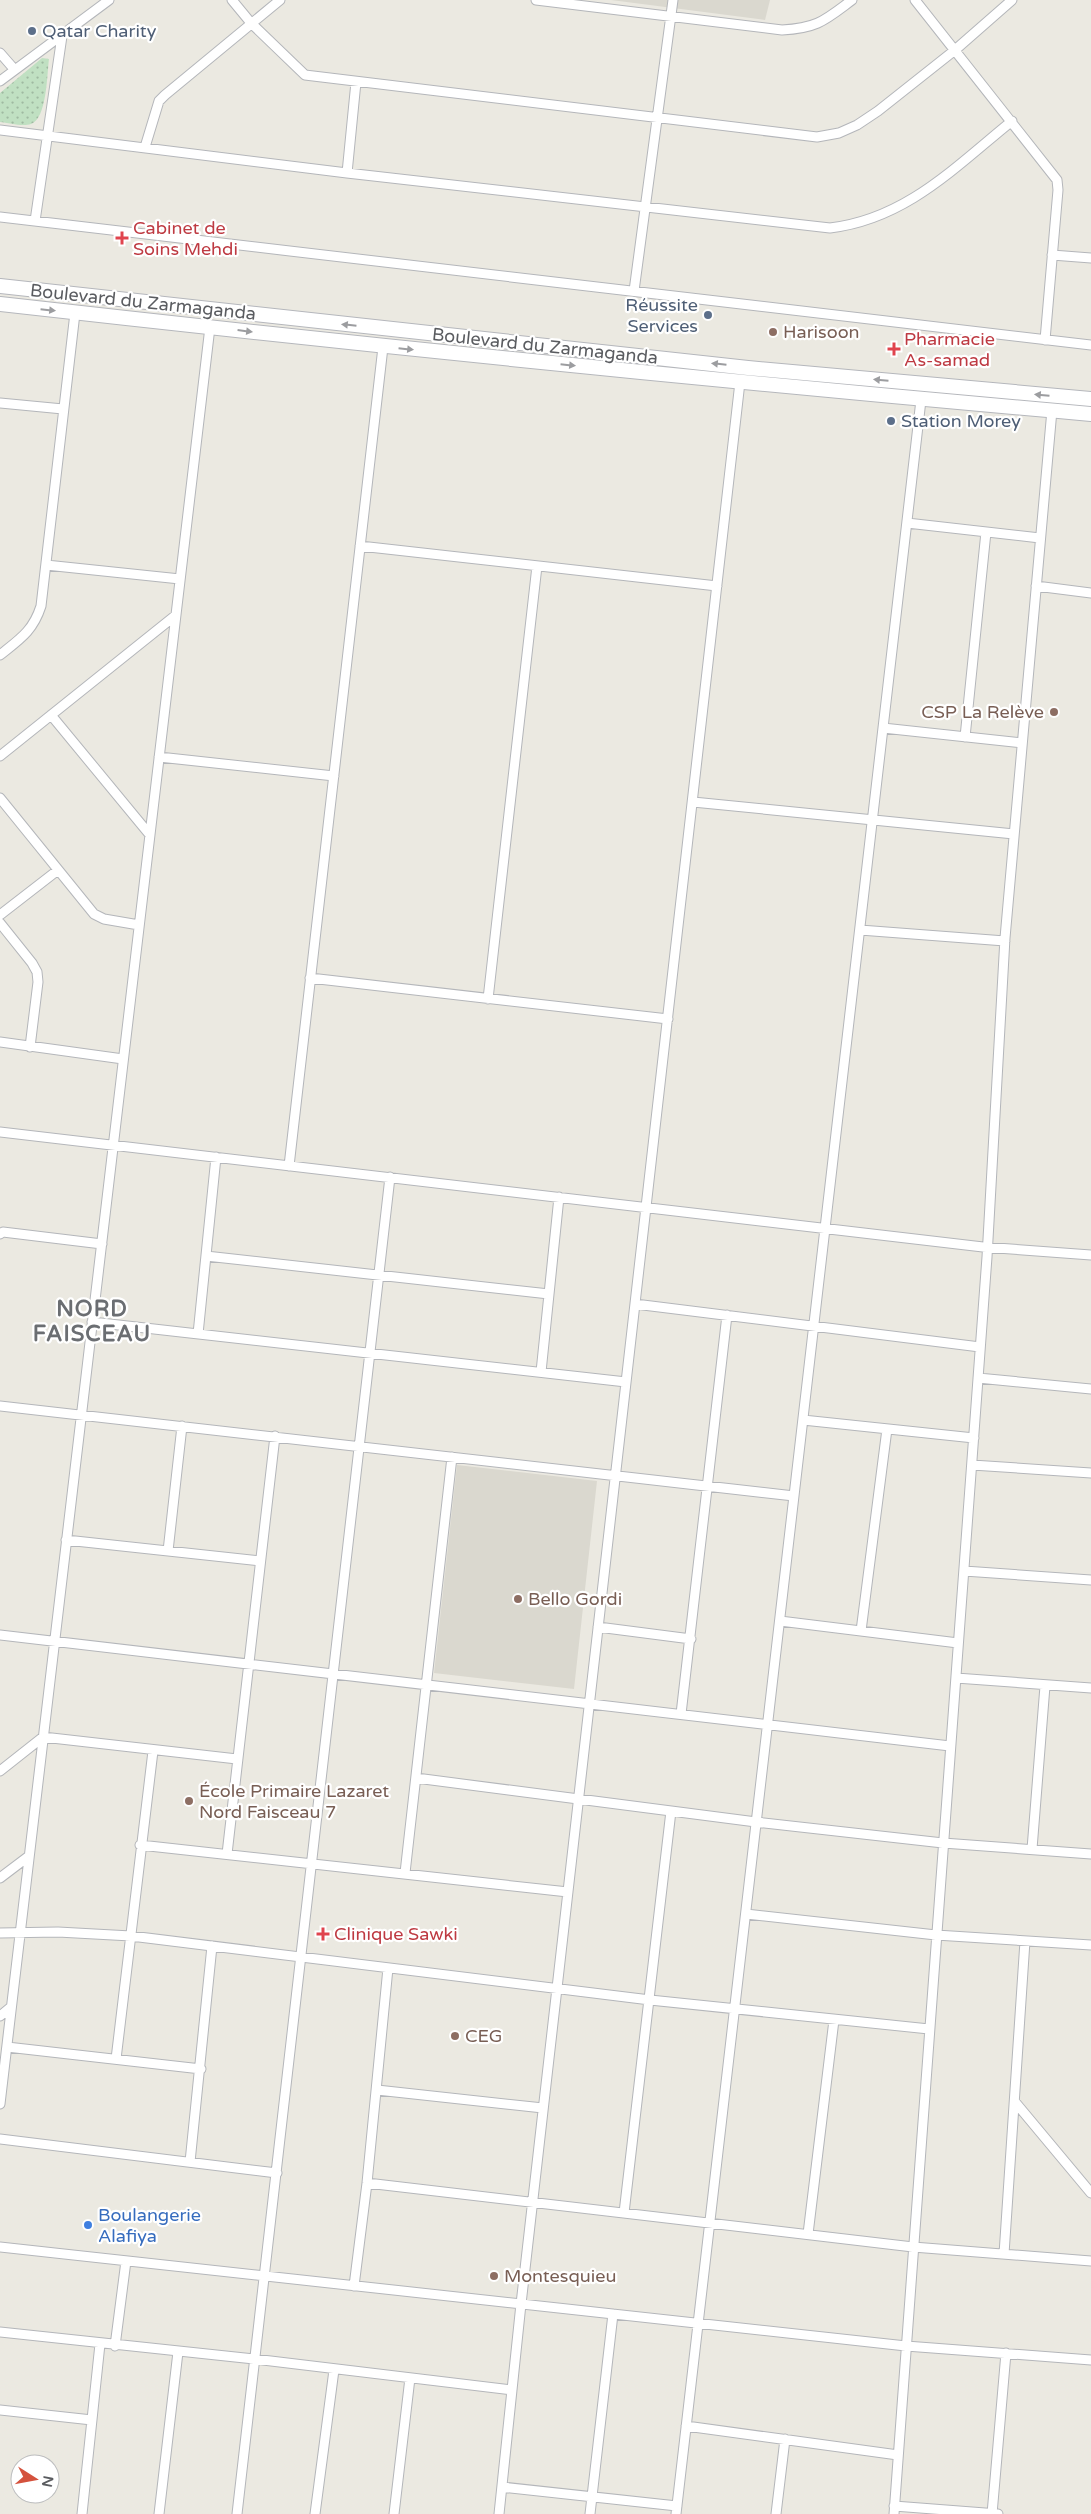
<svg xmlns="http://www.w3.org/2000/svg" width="1091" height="2514" viewBox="0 0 1091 2514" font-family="'Varela Round',sans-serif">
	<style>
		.education { fill: #dad8cf }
		.grass { fill: url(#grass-dots) }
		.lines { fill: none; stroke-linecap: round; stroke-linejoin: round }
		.minor-casing { stroke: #b4b6ba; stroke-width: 11 }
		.secondary-casing { stroke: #b5b7bc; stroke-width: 16 }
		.minor { stroke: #fff; stroke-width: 9 }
		.secondary { stroke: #fff; stroke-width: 14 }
		.oneway { fill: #9c9da0 }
		.service-dot { fill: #5c6f8a; stroke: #fff; stroke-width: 2 }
		.health-dot { fill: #e0444e; stroke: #fff; stroke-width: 2 }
		.education-dot { fill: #8d6e63; stroke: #fff; stroke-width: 2 }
		.shop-dot { fill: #3f7fe0; stroke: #fff; stroke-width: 2 }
		.labels { text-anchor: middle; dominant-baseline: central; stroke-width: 4.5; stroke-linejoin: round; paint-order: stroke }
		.service-label { font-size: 18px; fill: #4e5e75; stroke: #fff; text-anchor: start }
		.health-label { font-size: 18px; fill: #be3a42; stroke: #fff; text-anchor: start }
		.street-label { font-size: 18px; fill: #5a5c60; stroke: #fff }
		.education-label { font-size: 18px; fill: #785e54; stroke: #fff; text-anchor: start }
		.shop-label { font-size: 18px; fill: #366cbe; stroke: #fff; text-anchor: start }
		.district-label { font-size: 22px; font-weight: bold; letter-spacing: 1px; fill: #6b6e72; stroke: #fff }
	</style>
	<defs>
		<pattern id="grass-dots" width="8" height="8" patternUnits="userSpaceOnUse" patternTransform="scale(1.25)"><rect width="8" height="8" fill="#c0e0c2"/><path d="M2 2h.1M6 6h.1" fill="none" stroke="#9fb9a1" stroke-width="1.8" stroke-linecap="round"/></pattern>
	</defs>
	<rect width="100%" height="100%" fill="#ebe9e1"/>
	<!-- education -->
	<path class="education" d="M611,0H770L765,20Z
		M457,1465L597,1481L574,1689L434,1673Z"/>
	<!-- grass -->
	<path class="grass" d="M42,58L49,59C47,73 47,119 31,124C23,127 9,123 0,122V93Z"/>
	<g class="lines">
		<defs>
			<path id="minor" d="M232,0L251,23L305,75L817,137L839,133L857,125L878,111L955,50L1012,0
				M536,0L782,30C818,28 825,20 852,0
				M915,0L1057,180L1058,190L1045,340
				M0,53L14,69
				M0,81L109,0
				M0,130L347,173L830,228C906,219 955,167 1012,121
				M145,147L159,101L165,95L280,0
				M347,173L356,82
				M0,217L1091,345
				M35,221L62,36
				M1052,255L1091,258
				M634,291L673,0
				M0,403L63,409
				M907,523L1040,538
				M360,546L717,586
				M46,565L180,579
				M1036,586L1091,593
				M0,655C20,639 33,631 41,606L75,313
				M51,715L150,835
				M883,728L1022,743
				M965,737L986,532
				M0,756L176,615
				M159,757L334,776
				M0,798L94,914L104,919L139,925
				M693,802L1014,834
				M0,915L58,870
				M0,923L32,963L37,972L38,982L30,1047
				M860,930L1005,941
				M310,978L668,1019
				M488,999L537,566
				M0,1042L123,1059
				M0,1132L983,1247L1091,1255
				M289,1166L383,347
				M0,1234L3,1232L102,1244
				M206,1256L549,1294
				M635,1304L980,1347
				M92,1322L626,1382
				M198,1334L216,1157
				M541,1372L559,1197
				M978,1378L1091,1389
				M0,1406L794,1496
				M803,1420L974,1438
				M972,1465L1091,1473
				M66,1540L260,1561
				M168,1551L182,1426
				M964,1571L1091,1580
				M780,1621L958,1643
				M598,1627L691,1639
				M861,1631L887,1429
				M0,1635L950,1746
				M956,1678L1091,1688
				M681,1714L727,1315
				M0,1771L43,1737L237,1759
				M416,1778L756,1822L943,1843L1091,1854
				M140,1845L568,1892
				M1032,1849L1045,1686
				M227,1854L275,1436
				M405,1873L452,1457
				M0,1878L29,1856
				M746,1914L936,1935L1091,1945
				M0,1933L58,1932L131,1936L650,2000L929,2029
				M0,2016L11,2007
				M7,2047L201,2069
				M116,2059L153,1751
				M377,2090L543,2108
				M1015,2102L1091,2193
				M0,2104L210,327
				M0,2139L277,2173
				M190,2162L212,1946
				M367,2183L913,2247L1091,2261
				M624,2213L671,1811
				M808,2234L834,2020
				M0,2247L906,2346L1091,2360
				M1004,2254L1025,1941
				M354,2286L367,2183L388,1968
				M0,2332L254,2359L512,2390
				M115,2346L126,2261
				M0,2410L92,2420
				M686,2426L898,2455
				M502,2487L677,2506
				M894,2506L998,2514
				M82,2514L100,2344
				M159,2514L178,2352
				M237,2514L390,1177
				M315,2514L334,2370
				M394,2514L410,2378
				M499,2514L521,2304L740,382
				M590,2514L613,2314
				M676,2514L921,400
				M776,2514L785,2439
				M894,2514L987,1257L1005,938L1052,410
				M992,2514L1006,2353"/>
			<path id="secondary" d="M0,286L748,368L1091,399
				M0,304C363,345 727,382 1091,414"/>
		</defs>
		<!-- minor casing -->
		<use href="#minor" class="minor-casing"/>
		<!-- secondary casing -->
		<use href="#secondary" class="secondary-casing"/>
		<!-- minor -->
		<use href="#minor" class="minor"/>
		<!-- secondary -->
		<use href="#secondary" class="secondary"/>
	</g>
	<!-- one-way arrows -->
	<defs><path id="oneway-solid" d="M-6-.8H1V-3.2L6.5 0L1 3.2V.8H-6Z" transform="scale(1.25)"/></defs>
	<g class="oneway">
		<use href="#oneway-solid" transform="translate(48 310) rotate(6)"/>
		<use href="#oneway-solid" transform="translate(349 325) rotate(-174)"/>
		<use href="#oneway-solid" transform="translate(245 331) rotate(7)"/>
		<use href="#oneway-solid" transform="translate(406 349) rotate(6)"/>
		<use href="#oneway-solid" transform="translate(719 364) rotate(-174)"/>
		<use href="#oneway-solid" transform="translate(568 365) rotate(6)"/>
		<use href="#oneway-solid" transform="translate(881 380) rotate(-175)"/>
		<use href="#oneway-solid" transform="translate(1042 395) rotate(-175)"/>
	</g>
	<!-- markers -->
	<g class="service-dot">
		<circle cx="32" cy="31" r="5"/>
		<circle cx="708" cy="315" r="5"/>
		<circle cx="891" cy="421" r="5"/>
	</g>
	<g class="health-dot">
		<path d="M119.5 230.5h5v5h5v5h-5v5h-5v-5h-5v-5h5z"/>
		<path d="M891.5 341.5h5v5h5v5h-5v5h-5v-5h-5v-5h5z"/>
		<path d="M320.5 1926.5h5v5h5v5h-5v5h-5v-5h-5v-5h5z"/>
	</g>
	<g class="education-dot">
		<circle cx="773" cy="332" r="5"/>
		<circle cx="1054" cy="712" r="5"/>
		<circle cx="518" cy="1599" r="5"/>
		<circle cx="189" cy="1801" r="5"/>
		<circle cx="455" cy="2036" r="5"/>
		<circle cx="494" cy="2276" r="5"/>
	</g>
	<circle class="shop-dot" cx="88" cy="2225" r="5"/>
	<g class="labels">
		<!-- service labels -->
		<g class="service-label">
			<text x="42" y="31">Qatar Charity</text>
			<text x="698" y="305" text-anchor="end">Réussite<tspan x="698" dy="21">Services</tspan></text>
			<text x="901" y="421">Station Morey</text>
		</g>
		<!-- health labels -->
		<g class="health-label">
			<text x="133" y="228">Cabinet de<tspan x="133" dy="21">Soins Mehdi</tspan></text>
			<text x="904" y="339">Pharmacie<tspan x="904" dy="21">As-samad</tspan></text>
			<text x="334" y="1934">Clinique Sawki</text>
		</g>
		<!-- street labels -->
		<g class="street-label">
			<text transform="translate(143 302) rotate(6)">Boulevard du Zarmaganda</text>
			<text transform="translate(545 346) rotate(6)">Boulevard du Zarmaganda</text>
		</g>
		<!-- education labels -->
		<g class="education-label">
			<text x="783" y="332">Harisoon</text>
			<text x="1044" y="712" text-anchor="end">CSP La Relève</text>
			<text x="528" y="1599">Bello Gordi</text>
			<text x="199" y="1791">École Primaire Lazaret<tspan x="199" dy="21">Nord Faisceau 7</tspan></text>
			<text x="465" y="2036">CEG</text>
			<text x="504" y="2276">Montesquieu</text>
		</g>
		<!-- shop labels -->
		<g class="shop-label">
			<text x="98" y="2215">Boulangerie<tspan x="98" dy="21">Alafiya</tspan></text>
		</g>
		<!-- district labels -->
		<g class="district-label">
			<text x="92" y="1309">NORD<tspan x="92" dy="25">FAISCEAU</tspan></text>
		</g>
	</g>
	<!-- north arrow -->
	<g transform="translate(35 2479) rotate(101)"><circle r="24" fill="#ffffff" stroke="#bdbebf"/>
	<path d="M0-4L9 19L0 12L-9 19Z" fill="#d4523d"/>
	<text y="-8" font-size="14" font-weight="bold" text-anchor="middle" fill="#5a5c60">N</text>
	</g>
</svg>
